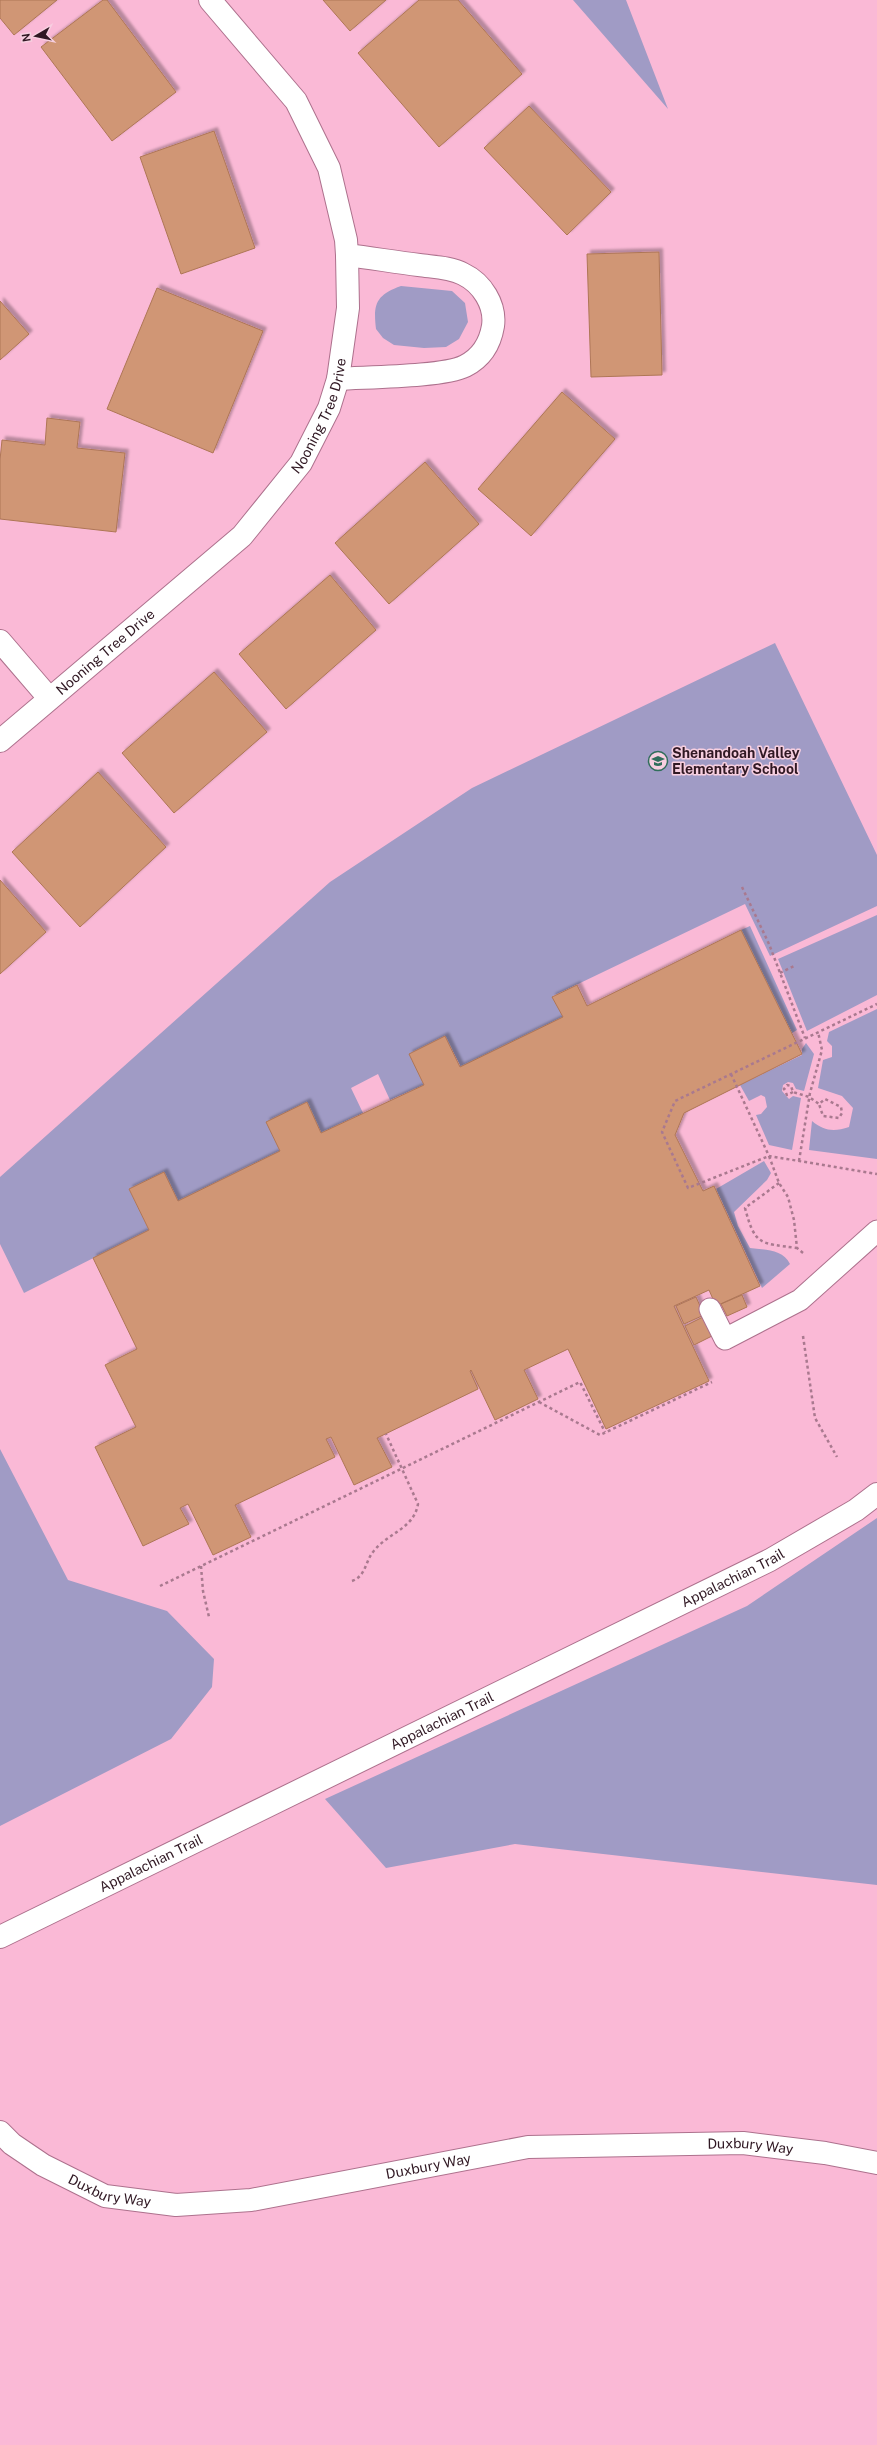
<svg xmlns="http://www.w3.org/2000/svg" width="877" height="2445" viewBox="0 0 877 2445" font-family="'Public Sans',sans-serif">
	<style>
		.green { fill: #a09bc5 }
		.building { fill: #d09675; stroke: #ae7656; filter: url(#shadow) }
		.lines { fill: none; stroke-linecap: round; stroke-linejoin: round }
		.service-casing { stroke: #ad718d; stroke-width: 23 }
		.minor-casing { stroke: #ad718d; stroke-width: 24 }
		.path { stroke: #a9798f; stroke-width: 2.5; stroke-dasharray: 3 3; stroke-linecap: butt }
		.service { stroke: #fff; stroke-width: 21 }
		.minor { stroke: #fff; stroke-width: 22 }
		.labels { text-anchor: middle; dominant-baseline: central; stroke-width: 3; stroke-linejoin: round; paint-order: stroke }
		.street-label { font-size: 14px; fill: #301823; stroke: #f7cfe0 }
		.poi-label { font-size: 14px; font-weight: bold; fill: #301823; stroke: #f7cfe0; text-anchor: start }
	</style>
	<defs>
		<filter id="shadow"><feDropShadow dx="3.5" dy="-3.5" stdDeviation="1" flood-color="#0004"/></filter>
	</defs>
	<rect width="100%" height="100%" fill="#fab9d6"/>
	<!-- green -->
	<path class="green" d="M573,0H626L668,109Z
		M401,286L452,291L465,303L468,322L459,339L446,347L424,348L394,345L383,338L376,329C373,304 376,295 401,286Z
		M775,643L877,855V906L770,956L745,904L553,996L563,1017L461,1067L445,1036L411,1053L424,1085L390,1100L378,1074L351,1088L363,1113L321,1133L307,1102L267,1122L280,1151L178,1201L164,1172L129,1189L149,1230L24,1293L0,1244V1177L330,882L472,788Z
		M877,915V995L807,1031L778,959Z
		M750,926L797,1030L792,1033L741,930Z
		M877,1009V1159L809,1150L812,1121C824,1131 834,1132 849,1127L853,1108L842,1096L818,1088L823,1060L832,1057V1046L827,1041L829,1032Z
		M806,1043L814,1054L804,1091L796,1089L793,1083L788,1082L783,1085L782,1091L789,1099L793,1096L801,1098L792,1150L769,1145L756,1115L761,1114L767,1107L765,1097L761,1095L749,1101L740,1085L802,1055V1049Z
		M764,1161L771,1173L767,1180L734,1212L738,1226L750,1248C764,1250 783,1249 790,1264L762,1288L716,1189Z
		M0,1449L68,1580L167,1611L214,1659L212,1687L171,1739L0,1826Z
		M877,1518V1885L515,1844L386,1868L325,1799L747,1606Z"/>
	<!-- building -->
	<path class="building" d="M0,0H57L14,35L0,18Z
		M103,0H107L176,92L112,141L41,47Z
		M323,0H386L350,31Z
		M419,0H458L522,74L439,147L358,53Z
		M529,106L611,192L567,235L484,148Z
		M214,131L255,248L181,274L140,157Z
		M659,252L662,375L591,377L587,254Z
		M157,288L263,331L213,453L107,409Z
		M0,301L29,334L0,360Z
		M562,392L615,439L531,536L478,489Z
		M47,418L80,422L77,448L125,453L116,532L0,519V460L2,440L45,445Z
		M425,462L479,524L389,604L335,543Z
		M330,575L376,630L286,709L239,654Z
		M214,672L267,732L174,813L122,753Z
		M98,772L166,847L80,927L12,852Z
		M0,880L46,932L0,974Z
		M741,930L802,1054L684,1113L675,1135L703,1191L714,1186L760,1286L716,1306L709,1290L674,1306L709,1381L606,1429L568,1349L524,1370L538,1399L495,1420L471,1370L470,1371L478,1389L377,1438L392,1467L354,1485L331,1437L326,1439L335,1457L235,1505L251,1537L213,1555L188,1504L180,1508L189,1524L143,1546L95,1447L136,1427L105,1365L137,1349L93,1258L149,1230L129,1189L164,1172L178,1201L280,1151L266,1122L307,1102L321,1133L424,1085L409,1054L445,1036L460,1067L563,1017L552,997L577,985L587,1006Z
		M742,1295L747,1307L727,1316L721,1304Z
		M696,1297L704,1315L684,1324L676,1306Z
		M705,1316L714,1335L694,1345L685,1326Z"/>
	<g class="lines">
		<defs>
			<path id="service" d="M710,1309L725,1339L800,1300L877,1231"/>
			<g id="minor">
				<path d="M338,379C366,377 443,377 465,366C481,358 490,344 493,326C496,305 482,283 463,274C450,267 433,267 419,265C395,262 371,258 347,255"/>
				<path d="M0,641L49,698"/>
				<path id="s1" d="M0,741L242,536L301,463L329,408L338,379L348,308L347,255L346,240L329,168L296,101L210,0"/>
				<path id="s2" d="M0,1937L770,1560L856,1510L877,1494"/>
				<path id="s3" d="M0,2132L12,2144L43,2165L105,2196L176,2205L251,2200L528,2147L743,2143L825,2153L877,2163"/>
			</g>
		</defs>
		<!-- service casing -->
		<use href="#service" class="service-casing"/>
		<!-- minor casing -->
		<use href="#minor" class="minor-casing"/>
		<!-- path -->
		<path class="path" d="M742,887L769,944L805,1038
			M780,973L794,966
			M731,1074L769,1156L877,1174
			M793,1092L787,1095L784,1089L787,1085L791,1086L793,1092L809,1097L819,1104L825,1099L841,1107L842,1113L839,1118L823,1116L819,1104
			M799,1161L810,1093L822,1050L818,1032
			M779,1183L745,1208C755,1246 760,1243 797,1248
			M803,1253L797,1248L794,1220L788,1197L779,1183L769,1156L688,1188L662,1132L675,1101L877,1004
			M803,1336L815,1418L837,1457
			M539,1402L600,1435L712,1382
			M201,1566L203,1591L209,1617
			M352,1581C366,1576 365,1562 373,1552C387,1533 414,1529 418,1504L386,1434
			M160,1586L580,1382L605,1432"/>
		<!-- service -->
		<use href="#service" class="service"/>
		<!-- minor -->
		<use href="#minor" class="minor"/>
	</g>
	<!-- icons -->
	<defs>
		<symbol id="school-ring" viewBox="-11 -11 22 22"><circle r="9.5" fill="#f7cfe0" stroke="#306e5b" stroke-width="1.5"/><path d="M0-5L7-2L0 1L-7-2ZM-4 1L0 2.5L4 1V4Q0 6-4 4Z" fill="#306e5b"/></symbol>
	</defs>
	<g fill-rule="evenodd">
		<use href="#school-ring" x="647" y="750" width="22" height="22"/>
	</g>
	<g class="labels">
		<!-- street labels -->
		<g class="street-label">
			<text stroke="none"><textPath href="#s1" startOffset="462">Nooning Tree Drive</textPath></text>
			<text stroke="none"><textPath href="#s1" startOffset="138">Nooning Tree Drive</textPath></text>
			<text stroke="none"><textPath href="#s2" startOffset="816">Appalachian Trail</textPath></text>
			<text stroke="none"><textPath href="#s2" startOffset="492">Appalachian Trail</textPath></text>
			<text stroke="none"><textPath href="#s2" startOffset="168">Appalachian Trail</textPath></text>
			<text stroke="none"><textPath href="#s3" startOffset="775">Duxbury Way</textPath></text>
			<text stroke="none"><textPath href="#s3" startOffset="451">Duxbury Way</textPath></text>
			<text stroke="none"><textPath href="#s3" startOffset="127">Duxbury Way</textPath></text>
		</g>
		<!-- poi labels -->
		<g class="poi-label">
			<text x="672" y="753">Shenandoah Valley<tspan x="672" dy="16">Elementary School</tspan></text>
		</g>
	</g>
	<!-- north arrow -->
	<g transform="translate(36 36) rotate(261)" stroke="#f7cfe0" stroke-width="3" paint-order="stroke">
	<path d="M0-3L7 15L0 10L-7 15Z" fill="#301823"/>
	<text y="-6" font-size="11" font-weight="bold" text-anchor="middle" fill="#301823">N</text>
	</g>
</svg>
